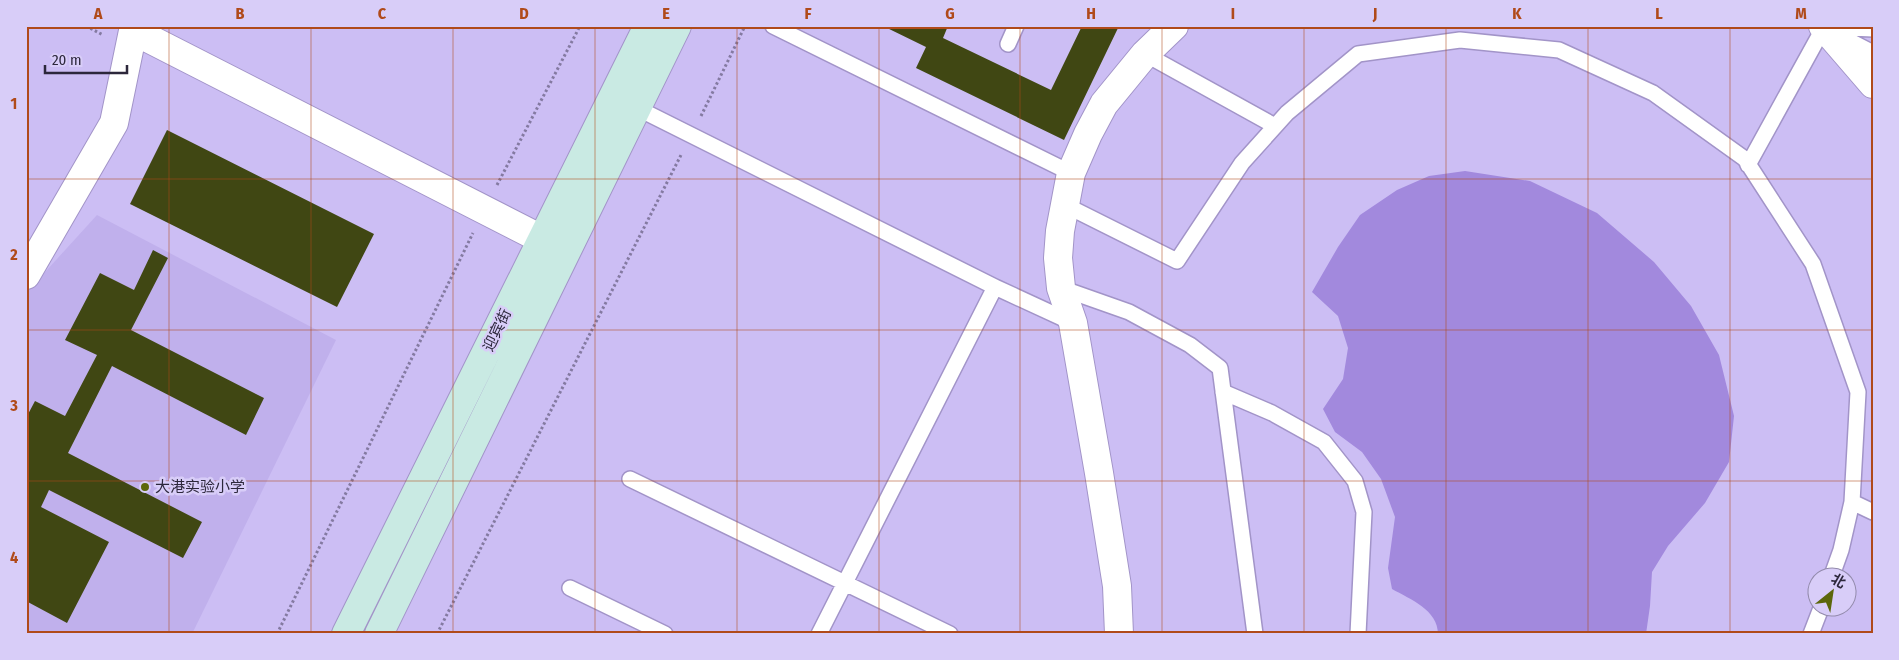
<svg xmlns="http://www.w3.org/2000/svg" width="1899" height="660" viewBox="0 0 1899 660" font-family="'Fira Sans Condensed','Noto Sans SC',sans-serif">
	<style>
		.built { fill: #c0b0ec }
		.water { fill: #a289dd }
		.building { fill: #404713 }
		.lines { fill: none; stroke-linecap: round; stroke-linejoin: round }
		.service-casing { stroke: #a294c8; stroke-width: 18 }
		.minor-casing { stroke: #a294c8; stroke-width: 30 }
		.secondary-casing { stroke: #a294c8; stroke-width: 30 }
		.path { stroke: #847aa1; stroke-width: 3; stroke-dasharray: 2.5 2.5; stroke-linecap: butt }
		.service { stroke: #fff; stroke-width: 15 }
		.minor { stroke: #fff; stroke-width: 28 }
		.secondary { stroke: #c9eae3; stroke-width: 28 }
		.grid { fill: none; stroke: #b04a1a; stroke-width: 1; stroke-opacity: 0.55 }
		.poi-dot { fill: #5c670b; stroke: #d8cdf8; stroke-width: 2 }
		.labels { text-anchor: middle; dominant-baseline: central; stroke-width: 5; stroke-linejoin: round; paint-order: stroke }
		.street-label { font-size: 15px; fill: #2c273b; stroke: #d8cdf8 }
		.poi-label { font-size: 15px; fill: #2c273b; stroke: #d8cdf8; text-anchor: start }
		.neatline { fill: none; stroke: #b04a1a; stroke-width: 2 }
		.grid-label { font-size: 16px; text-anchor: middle; font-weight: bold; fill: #b04a1a }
	</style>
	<rect width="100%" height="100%" fill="#ccbef4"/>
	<!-- built -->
	<path class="built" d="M97,215L336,340L192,634H26V293Z"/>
	<!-- water -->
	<path class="water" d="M1465,171L1530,181L1597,213L1654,262L1691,306L1719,355L1734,416L1729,462L1705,503L1668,546L1652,572L1650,606L1646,634H1438C1438,610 1410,599 1392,589L1388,568L1395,517L1381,479L1362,452L1335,432L1323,409L1343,379L1348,348L1338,316L1312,292L1338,247L1360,215L1397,190L1429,176Z"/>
	<!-- building -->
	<path class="building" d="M883,26H948L943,38L1051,90L1082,26H1119L1064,140L916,68L926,47Z
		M167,130L374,234L337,307L130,204Z
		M153,250L168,258L131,330L264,398L246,435L112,366L68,453L202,522L183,558L49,490L41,507L109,542L67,623L26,601V418L35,401L65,416L97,355L65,340L100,273L134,290Z"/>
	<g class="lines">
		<defs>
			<path id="service" d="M773,26L1071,173
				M1828,27L1873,29
				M1840,36L1873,53
				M1008,44L1016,26
				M1145,54L1275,126
				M637,108L995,287L1073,323
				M1748,165L1824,27
				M1065,205L1177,261L1242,163L1287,113L1358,54L1460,40L1559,50L1653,93L1745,159L1813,264L1858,392L1852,502L1841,550L1831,578
				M1061,288L1129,312L1190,345L1220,368L1255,634
				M1223,392L1272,413L1324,442L1355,481L1364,512L1358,634
				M630,479L950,634
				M1852,502L1873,512
				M570,588L665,634
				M819,634L995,287
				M1811,634L1821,608"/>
			<path id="minor" d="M1823,26L1873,84
				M134,31L563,250
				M26,275L114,123L134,26
				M1119,634L1117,586L1099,473L1073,323L1061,288L1058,258L1060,231L1071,173L1088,134L1104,104L1145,54L1174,26"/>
			<path id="secondary" d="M346,634L648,26
				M379,634L677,26"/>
		</defs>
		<!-- service casing -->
		<use href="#service" class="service-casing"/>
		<!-- minor casing -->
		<use href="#minor" class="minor-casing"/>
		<!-- secondary casing -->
		<use href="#secondary" class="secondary-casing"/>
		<!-- path -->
		<path class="path" d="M86,26L103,35
			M701,116L745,26
			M497,185L580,26
			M277,634L473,233
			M437,634L681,155"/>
		<!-- service -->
		<use href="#service" class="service"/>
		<!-- minor -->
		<use href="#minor" class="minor"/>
		<!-- secondary -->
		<use href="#secondary" class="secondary"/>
	</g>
	<!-- grid -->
	<path class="grid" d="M169,26V634M311,26V634M453,26V634M595,26V634M737,26V634M879,26V634M1020,26V634M1162,26V634M1304,26V634M1446,26V634M1588,26V634M1730,26V634M26,179H1873M26,330H1873M26,481H1873"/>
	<!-- markers -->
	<circle class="poi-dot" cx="145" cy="487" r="5"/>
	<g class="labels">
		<!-- street labels -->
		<g class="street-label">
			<text transform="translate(497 330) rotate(-64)">迎宾街</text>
		</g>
		<!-- poi labels -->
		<g class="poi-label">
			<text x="155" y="487">大港实验小学</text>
		</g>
	</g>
	<!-- border -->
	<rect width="1899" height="660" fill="none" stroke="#d8cdf8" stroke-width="55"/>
	<!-- north arrow -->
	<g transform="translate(1832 592) rotate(30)"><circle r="24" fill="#d8cdf8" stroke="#938bac"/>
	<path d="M0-4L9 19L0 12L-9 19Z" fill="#5c670b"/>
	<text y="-8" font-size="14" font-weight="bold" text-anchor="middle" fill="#2c273b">北</text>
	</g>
	<!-- scale -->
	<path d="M45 65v8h82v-8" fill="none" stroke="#2c273b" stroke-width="2.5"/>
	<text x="52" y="65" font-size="15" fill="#2c273b" stroke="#d8cdf8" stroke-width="4" paint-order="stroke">20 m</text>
	<rect x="28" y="28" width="1844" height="604" class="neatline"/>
	<g class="grid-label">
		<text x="98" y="19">A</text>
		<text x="240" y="19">B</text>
		<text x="382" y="19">C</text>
		<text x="524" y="19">D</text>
		<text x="666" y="19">E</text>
		<text x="808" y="19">F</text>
		<text x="950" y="19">G</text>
		<text x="1091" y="19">H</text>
		<text x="1233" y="19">I</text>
		<text x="1375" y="19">J</text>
		<text x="1517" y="19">K</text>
		<text x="1659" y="19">L</text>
		<text x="1801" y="19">M</text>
		<text x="14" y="109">1</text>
		<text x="14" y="260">2</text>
		<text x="14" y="411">3</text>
		<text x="14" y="563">4</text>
	</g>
</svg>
